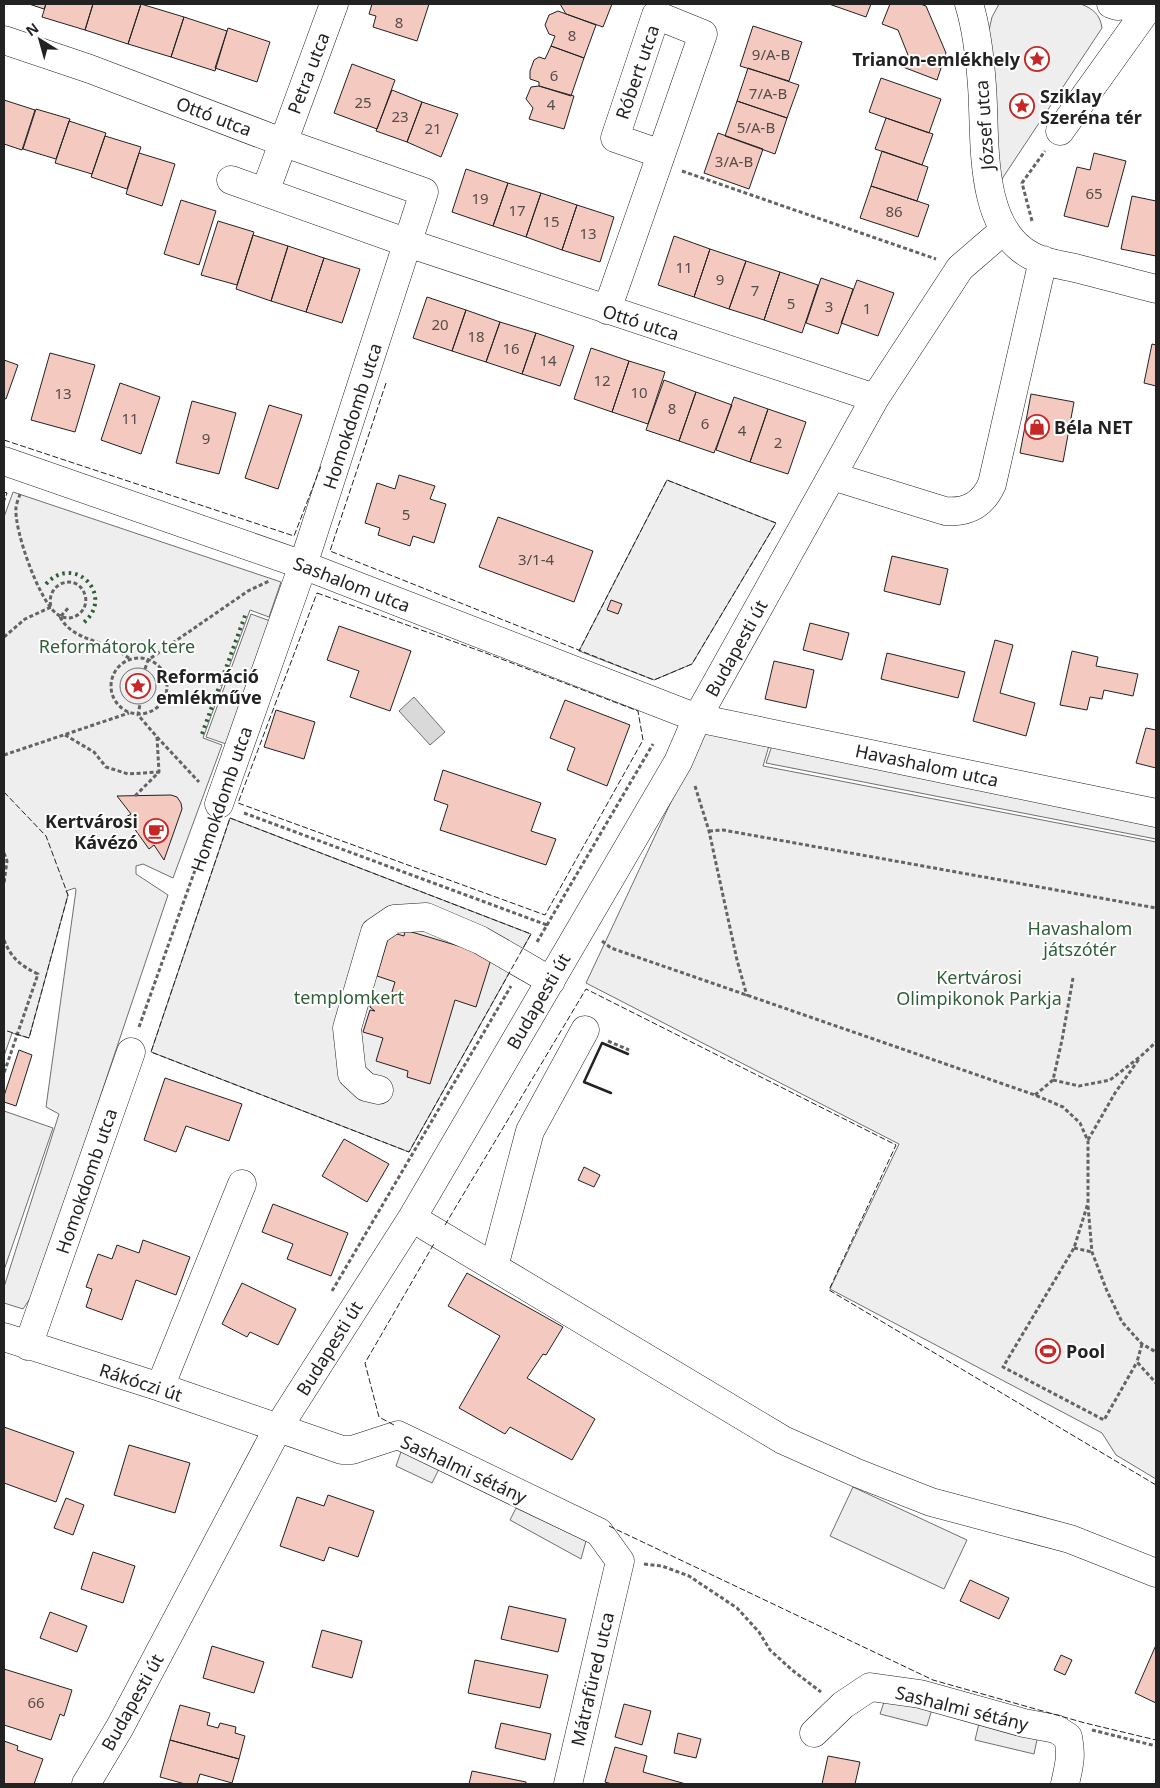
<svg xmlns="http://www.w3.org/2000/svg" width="1160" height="1788" viewBox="0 0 1160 1788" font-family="'Noto Sans',sans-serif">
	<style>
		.green { fill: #eee; stroke: #6f6f6f }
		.parking { fill: #ededed; stroke: #6f6f6f }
		.water { fill: #d9d9d9; stroke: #6f6f6f }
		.building { fill: #f3c9c0; stroke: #222 }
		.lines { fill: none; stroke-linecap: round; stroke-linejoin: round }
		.minor-casing { stroke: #222; stroke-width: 29 }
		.path { stroke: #646464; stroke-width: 3; stroke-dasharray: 4 2.5; stroke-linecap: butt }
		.minor { stroke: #fff; stroke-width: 28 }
		.hedge { stroke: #2f5e38; stroke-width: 4; stroke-dasharray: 2.5 4; stroke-linecap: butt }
		.fence { stroke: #222; stroke-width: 1; stroke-dasharray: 6 2.5; stroke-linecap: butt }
		.wall { stroke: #222; stroke-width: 2.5 }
		.labels { text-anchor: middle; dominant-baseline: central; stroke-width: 4; stroke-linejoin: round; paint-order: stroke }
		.number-label { font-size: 15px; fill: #564c4a }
		.poi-label { font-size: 18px; font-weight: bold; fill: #222; stroke: #fff; text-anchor: start }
		.street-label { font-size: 18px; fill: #222; stroke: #fff }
		.park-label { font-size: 18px; fill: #2f5e38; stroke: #fff }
	</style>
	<rect width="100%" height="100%" fill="#fff"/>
	<!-- green -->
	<path class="green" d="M999,4H1081C1093,9 1100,14 1102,28L1000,182L989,30L992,17Z
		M667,480L776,523L692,664L654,680L579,651Z
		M13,492L281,582L269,617L250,610L203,738L222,745L173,878L143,864L136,866V874L168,895L35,1291L23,1309L4,1303V1287L59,1114L46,1107L76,890L75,888L66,891L68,895L29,1038L12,1033L4,1056V517Z
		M708,723L771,739L763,766L1156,842V1479L1116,1455L1102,1433L830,1289L899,1144L586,983Z
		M230,818L531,934L409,1152L151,1052Z
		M853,1487L967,1540L944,1589L830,1536Z"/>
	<!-- parking -->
	<path class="parking" d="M251,614L273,622L229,745L206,737Z
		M120 686a18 18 0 1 1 36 0a18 18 0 1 1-36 0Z
		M774,740L1156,820V839L766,763Z
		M4,1111L53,1128L4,1270Z
		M402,1449L440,1467L432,1483L396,1466Z
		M516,1508L586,1541L581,1559L510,1520Z
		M886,1696L932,1709L927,1726L880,1714Z
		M980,1719L1038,1735L1034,1754L975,1740Z"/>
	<!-- water -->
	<path class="water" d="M414,697L445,732L430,745L399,711Z"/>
	<!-- building -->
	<path class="building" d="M29,4H46L44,9Z
		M46,4H93L85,30L42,17Z
		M93,4H141L128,44L85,30Z
		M141,4L184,17L171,57L128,44Z
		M372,4H429L417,41L373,27L376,16L369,14Z
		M560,4H612L603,27L566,14Z
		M829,4H871L866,17Z
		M890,4H920L926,6L946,53L937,80L903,67L908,55L898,30L882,24Z
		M558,11L596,25L584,58L551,46L555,36L549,34L545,25L549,15Z
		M184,17L227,31L215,71L171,57Z
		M753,26L802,42L789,81L740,66Z
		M228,28L270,42L257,82L215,68Z
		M551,46L584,58L571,96L539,86V82L530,79V71L534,60L539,57L545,59Z
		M352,64L395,80L377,129L334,113Z
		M748,68L799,85L787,118L737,101Z
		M881,78L941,99L929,133L869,112Z
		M539,86L574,96L564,129L529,119L533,108L526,99L531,87Z
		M392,90L422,102L407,142L376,131Z
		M4,100L35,110L22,150L4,144Z
		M737,101L787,118L775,154L725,136Z
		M422,102L458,114L441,157L407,142Z
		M36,109L70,119L56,159L23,149Z
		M886,118L933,134L922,165L875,149Z
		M69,121L106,133L92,174L55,163Z
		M718,133L763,149L749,189L704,173Z
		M105,136L141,147L127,189L91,177Z
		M882,151L928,167L917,201L871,186Z
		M139,153L175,164L162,206L126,194Z
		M1094,153L1126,161L1108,227L1064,216L1077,167L1090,170Z
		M466,169L508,183L493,226L452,212Z
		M508,183L541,193L526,237L493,226Z
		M871,186L929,205L918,237L860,218Z
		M541,193L577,205L562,250L526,237Z
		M1132,196L1156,201V256L1121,249Z
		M181,200L216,211L199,265L164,254Z
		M577,205L614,217L600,262L562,250Z
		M218,221L254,232L237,285L201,275Z
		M253,235L288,246L271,301L236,289Z
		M674,236L710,249L694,297L658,285Z
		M288,246L324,258L306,312L271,301Z
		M710,249L746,261L729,309L694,297Z
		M324,258L360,269L342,323L306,312Z
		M746,261L780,272L764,320L729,309Z
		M780,272L818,285L802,333L764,320Z
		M821,278L853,289L838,334L806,323Z
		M857,280L894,293L878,336L841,323Z
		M427,297L466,310L452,351L413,338Z
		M466,310L500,322L486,362L452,351Z
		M500,322L536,333L522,374L486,362Z
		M536,333L574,346L560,386L522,374Z
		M1152,344L1156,345V386L1144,383Z
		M591,348L629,361L612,412L574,399Z
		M50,353L95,365L75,432L31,420Z
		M4,360L18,365L6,399L4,398Z
		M629,361L665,372L648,424L612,412Z
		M664,380L696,392L679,441L646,430Z
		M120,383L160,397L141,454L101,440Z
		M696,392L732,405L714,453L679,441Z
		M1031,394L1074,402L1063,462L1020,453Z
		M734,397L768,409L750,462L716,450Z
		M192,401L236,413L219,474L176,463Z
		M269,405L302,415L278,489L245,478Z
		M768,409L806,422L788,474L750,462Z
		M399,475L435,486L430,499L446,504L434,543L413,536L410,546L378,535L380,528L365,523L377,483L395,489Z
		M498,517L593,551L574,602L479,567Z
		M892,556L948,569L940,605L884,591Z
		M611,600L622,604L618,614L607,610Z
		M810,623L849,633L842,660L803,650Z
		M339,626L411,651L390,711L350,697L359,671L327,660Z
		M995,640L1013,645L1000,693L1035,703L1026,736L973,721Z
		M1072,651L1098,657L1096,666L1138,674L1133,696L1104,690L1102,699L1090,697L1087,710L1060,705Z
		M887,653L965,672L958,698L881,679Z
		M774,661L814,670L806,708L765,699Z
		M565,700L630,725L607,786L567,770L575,748L550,738Z
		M276,710L315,722L304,759L264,747Z
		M1146,728L1156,730V768L1136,763Z
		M443,770L541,803L531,831L556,839L546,865L440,830L448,805L434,800Z
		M171,795L177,797L181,803L182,809L164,860L154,845L149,849L126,817L131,814L117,796Z
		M405,930L492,956L476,1007L455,1000L430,1084L407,1077L408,1071L376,1061L383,1038L363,1032L370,1010L375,1011L370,1007L371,1002L375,998L381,997L388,1005L395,982L377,976L390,932L404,936Z
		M19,1050L32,1055L16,1106L4,1102V1096Z
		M165,1078L242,1104L229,1141L186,1126L176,1152L144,1140Z
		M344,1139L389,1164L367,1202L322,1176Z
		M584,1167L600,1175L594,1187L578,1180Z
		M273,1204L348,1233L331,1276L287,1259L293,1244L262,1232Z
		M143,1240L190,1257L176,1295L136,1280L122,1320L86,1307L92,1289L86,1287L98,1254L112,1259L117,1245L139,1253Z
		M467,1273L563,1327L546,1355L543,1354L527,1378L595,1419L572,1460L510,1427L505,1434L459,1408L500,1336L448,1306Z
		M242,1283L296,1309L278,1345L250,1332L247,1337L222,1324Z
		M4,1427L74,1452L56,1502L4,1483Z
		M129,1445L190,1463L175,1513L114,1495Z
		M328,1495L374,1511L358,1557L329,1547L324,1561L280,1546L297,1497L324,1506Z
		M66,1498L84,1505L73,1535L54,1528Z
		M93,1552L135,1566L123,1603L81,1589Z
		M970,1580L1009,1598L999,1619L960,1601Z
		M509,1606L566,1619L558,1652L501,1639Z
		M50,1612L87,1626L77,1652L40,1638Z
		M322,1630L362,1641L352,1678L312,1667Z
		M1156,1645V1703L1135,1693Z
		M212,1646L264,1662L254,1693L203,1678Z
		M1061,1655L1072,1660L1065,1675L1054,1670Z
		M475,1660L548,1675L540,1708L468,1693Z
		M4,1669L72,1690L64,1716L60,1714L51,1740L4,1725Z
		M624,1704L651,1711L642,1745L615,1737Z
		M180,1705L210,1713L207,1725L218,1728L220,1723L236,1727L235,1733L245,1736L239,1759L170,1740Z
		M501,1723L551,1734L545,1760L495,1748Z
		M678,1733L701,1739L696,1758L674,1753Z
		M170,1740L239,1759L232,1783L200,1774L197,1784H185L160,1777Z
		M4,1741L18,1746L17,1750L43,1759L34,1784H4Z
		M615,1747L647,1756L643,1772L686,1784H612L605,1782Z
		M828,1756L860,1762L855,1784H822Z
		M472,1771L526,1782V1784H469Z"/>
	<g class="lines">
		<defs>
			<path id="minor" d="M969,4C977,30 980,58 982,86C986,138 977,228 1032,256C1045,263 1061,265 1075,268C1102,275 1129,282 1156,289
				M1111,4L1117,6L1142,4
				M4,40L90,69L282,142L424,192L303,565L219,804
				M1060,131L1151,4
				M231,180L408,243L875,398
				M265,192L334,4
				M607,310L703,34L656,15L615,138L661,154
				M4,461L303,565L697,718L1156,813
				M832,476L945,511C968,513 983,504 992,484L1043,260
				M379,1090L366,1087L352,1074L347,1028L375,932L394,919L426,917L480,940L551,981
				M412,1218L783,1440L857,1473L931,1502L1070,1539L1156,1573
				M494,1267L530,1131L585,1030
				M4,1337L160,1387L342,1450H352L398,1435L599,1532L620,1561L568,1784
				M28,1346L131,1052
				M160,1387L242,1184
				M814,1733L843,1705L870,1687L920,1694L1024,1723L1056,1729L1068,1737C1072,1757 1069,1765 1065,1784
				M86,1784L120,1727L278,1428L412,1218L678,762L697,718L875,398L960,268L1004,230"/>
		</defs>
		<!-- minor casing -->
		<use href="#minor" class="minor-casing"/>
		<!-- path -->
		<path class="path" d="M682,171L936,259
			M1032,221L1022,183L1045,151
			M20,494C19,498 16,504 16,508C14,530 39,601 57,614C71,625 90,611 85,595C78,572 45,582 51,607
			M61,616L69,607
			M60,617C71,638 97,640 117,650C122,653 126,656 130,659
			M4,637L25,619L51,607
			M111 686a28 28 0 1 1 56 0a28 28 0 1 1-56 0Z
			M145,669L148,660L248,591L269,581
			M65,735L94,752L106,767L128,774L159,772
			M157,737L199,782
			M4,755L129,713
			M695,786L709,831L737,960L747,996
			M135,796L159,772L157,737L138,715L140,704
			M244,813L547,925
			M709,831L723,830L1156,908
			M4,853L7,861L4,883
			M4,940C11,958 21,966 38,974L4,1073
			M602,941L611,948L1035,1095L1063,1107L1080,1123L1088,1141V1203L1074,1248L1003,1367L1104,1420L1137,1362
			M537,942L653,744
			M139,1027L210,828
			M608,1041L629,1050
			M1053,1080L1079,1086L1110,1080L1141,1056L1156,1042
			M1035,1095L1053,1080L1062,1040L1073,978
			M1088,1140L1115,1093L1139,1059
			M1088,1206L1092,1252L1107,1291L1122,1322L1142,1344L1156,1352
			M1074,1248L1092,1252
			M332,1291L511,986
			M1142,1344L1137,1362L1156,1383
			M644,1564L662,1566L689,1576L737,1608L759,1632L770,1650L792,1670L821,1692
			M1092,1730L1156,1746"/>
		<!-- minor -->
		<use href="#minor" class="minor"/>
		<!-- hedge -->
		<path class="hedge" d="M46,584C75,552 117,597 82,624
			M202,734L246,613"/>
		<!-- fence -->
		<path class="fence" d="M386,383L330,551L654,680L692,664L776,523L667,480L579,651
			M4,440L294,536L321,466
			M4,492L7,493L4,503
			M317,593L483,652L638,711L643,740L545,915L238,803Z
			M4,792L46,836L68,895L29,1038L4,1030
			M230,818L531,934L409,1152L151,1052Z
			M445,1225L586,989L896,1145L829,1290L1156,1485
			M394,1425L379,1417L365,1363L435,1242
			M609,1526L933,1680L1085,1723L1156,1740"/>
		<!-- wall -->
		<path class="wall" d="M611,1093L584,1082L602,1043L628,1054"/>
	</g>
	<!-- icons -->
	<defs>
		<symbol id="sight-ring" viewBox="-11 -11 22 22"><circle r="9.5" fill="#fff" stroke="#c62828" stroke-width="1.5"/><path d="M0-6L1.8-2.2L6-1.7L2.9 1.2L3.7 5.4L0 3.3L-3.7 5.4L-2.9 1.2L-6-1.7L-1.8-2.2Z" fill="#c62828"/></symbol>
		<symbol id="shop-ring" viewBox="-11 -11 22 22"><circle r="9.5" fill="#fff" stroke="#c62828" stroke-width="1.5"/><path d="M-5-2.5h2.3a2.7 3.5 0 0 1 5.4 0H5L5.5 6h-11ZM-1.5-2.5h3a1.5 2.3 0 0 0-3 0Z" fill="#c62828"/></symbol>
		<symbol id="cafe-ring" viewBox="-11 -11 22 22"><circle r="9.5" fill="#fff" stroke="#c62828" stroke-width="1.5"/><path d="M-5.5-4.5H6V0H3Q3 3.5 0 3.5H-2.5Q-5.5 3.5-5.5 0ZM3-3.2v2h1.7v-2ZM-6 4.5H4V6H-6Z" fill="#c62828"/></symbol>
		<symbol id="stadium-ring" viewBox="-11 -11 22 22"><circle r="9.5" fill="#fff" stroke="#c62828" stroke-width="1.5"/><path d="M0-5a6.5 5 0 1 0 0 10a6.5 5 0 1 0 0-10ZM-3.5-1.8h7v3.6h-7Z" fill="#c62828"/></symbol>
	</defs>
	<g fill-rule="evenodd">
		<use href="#sight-ring" x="1023" y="45" width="28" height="28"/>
		<use href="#sight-ring" x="1008" y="92" width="28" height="28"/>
		<use href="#shop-ring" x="1023" y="413" width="28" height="28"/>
		<use href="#sight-ring" x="124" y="672" width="28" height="28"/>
		<use href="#cafe-ring" x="142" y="817" width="28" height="28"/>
		<use href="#stadium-ring" x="1034" y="1337" width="28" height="28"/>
	</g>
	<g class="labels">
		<!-- number labels -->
		<g class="number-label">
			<text x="399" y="22">8</text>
			<text x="572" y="35">8</text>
			<text x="771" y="54">9/A-B</text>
			<text x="554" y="75">6</text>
			<text x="768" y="93">7/A-B</text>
			<text x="363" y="102">25</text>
			<text x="551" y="104">4</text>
			<text x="400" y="116">23</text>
			<text x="756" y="127">5/A-B</text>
			<text x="433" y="128">21</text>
			<text x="734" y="161">3/A-B</text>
			<text x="1094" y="193">65</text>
			<text x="480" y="198">19</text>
			<text x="517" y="210">17</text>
			<text x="894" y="211">86</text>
			<text x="551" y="221">15</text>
			<text x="588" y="233">13</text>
			<text x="684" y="267">11</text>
			<text x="720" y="279">9</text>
			<text x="755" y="290">7</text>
			<text x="791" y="303">5</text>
			<text x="829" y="306">3</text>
			<text x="867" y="308">1</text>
			<text x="440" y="324">20</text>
			<text x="476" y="336">18</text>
			<text x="511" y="348">16</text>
			<text x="548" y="360">14</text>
			<text x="602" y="380">12</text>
			<text x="639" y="392">10</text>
			<text x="63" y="393">13</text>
			<text x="672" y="408">8</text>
			<text x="130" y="418">11</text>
			<text x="705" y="423">6</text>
			<text x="742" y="430">4</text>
			<text x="206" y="438">9</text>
			<text x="778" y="442">2</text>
			<text x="406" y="514">5</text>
			<text x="536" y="559">3/1-4</text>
			<text x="36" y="1702">66</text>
		</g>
		<!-- poi labels -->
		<g class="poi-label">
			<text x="1020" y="59" text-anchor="end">Trianon-emlékhely</text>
			<text x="1040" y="96">Sziklay<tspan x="1040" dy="21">Szeréna tér</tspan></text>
			<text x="1054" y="427">Béla NET</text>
			<text x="156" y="676">Reformáció<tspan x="156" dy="21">emlékműve</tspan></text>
			<text x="138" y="821" text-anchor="end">Kertvárosi<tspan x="138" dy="21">Kávézó</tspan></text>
			<text x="1066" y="1351">Pool</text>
		</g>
		<!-- street labels -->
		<g class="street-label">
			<text transform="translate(637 72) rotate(-71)">Róbert utca</text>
			<text transform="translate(308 73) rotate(-69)">Petra utca</text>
			<text transform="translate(214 116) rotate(21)">Ottó utca</text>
			<text transform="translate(984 125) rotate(-94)">József utca</text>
			<text transform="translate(641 322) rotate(18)">Ottó utca</text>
			<text transform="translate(352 416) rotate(-72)">Homokdomb utca</text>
			<text transform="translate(352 584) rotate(21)">Sashalom utca</text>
			<text transform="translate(736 648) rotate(-61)">Budapesti út</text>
			<text transform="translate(927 765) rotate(12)">Havashalom utca</text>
			<text transform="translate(221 799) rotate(-71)">Homokdomb utca</text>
			<text transform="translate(538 1001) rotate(-60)">Budapesti út</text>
			<text transform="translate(86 1181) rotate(-71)">Homokdomb utca</text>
			<text transform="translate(329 1348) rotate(-58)">Budapesti út</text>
			<text transform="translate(141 1382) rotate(18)">Rákóczi út</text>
			<text transform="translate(464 1469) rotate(25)">Sashalmi sétány</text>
			<text transform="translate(592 1679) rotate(-77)">Mátrafüred utca</text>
			<text transform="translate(132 1702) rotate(-61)">Budapesti út</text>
			<text transform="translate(962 1708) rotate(14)">Sashalmi sétány</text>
		</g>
		<!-- park labels -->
		<g class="park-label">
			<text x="117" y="646">Reformátorok tere</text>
			<text x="1080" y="928">Havashalom<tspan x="1080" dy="21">játszótér</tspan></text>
			<text x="979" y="977">Kertvárosi<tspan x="979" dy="21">Olimpikonok Parkja</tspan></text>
			<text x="349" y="997">templomkert</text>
		</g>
	</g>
	<!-- border -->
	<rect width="1160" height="1788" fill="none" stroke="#222222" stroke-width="10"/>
	<!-- north arrow -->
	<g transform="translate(40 40) rotate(323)" stroke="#ffffff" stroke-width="4" paint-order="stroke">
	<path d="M0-4L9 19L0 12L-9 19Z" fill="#222222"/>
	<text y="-8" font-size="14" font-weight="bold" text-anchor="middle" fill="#222222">N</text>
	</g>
</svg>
